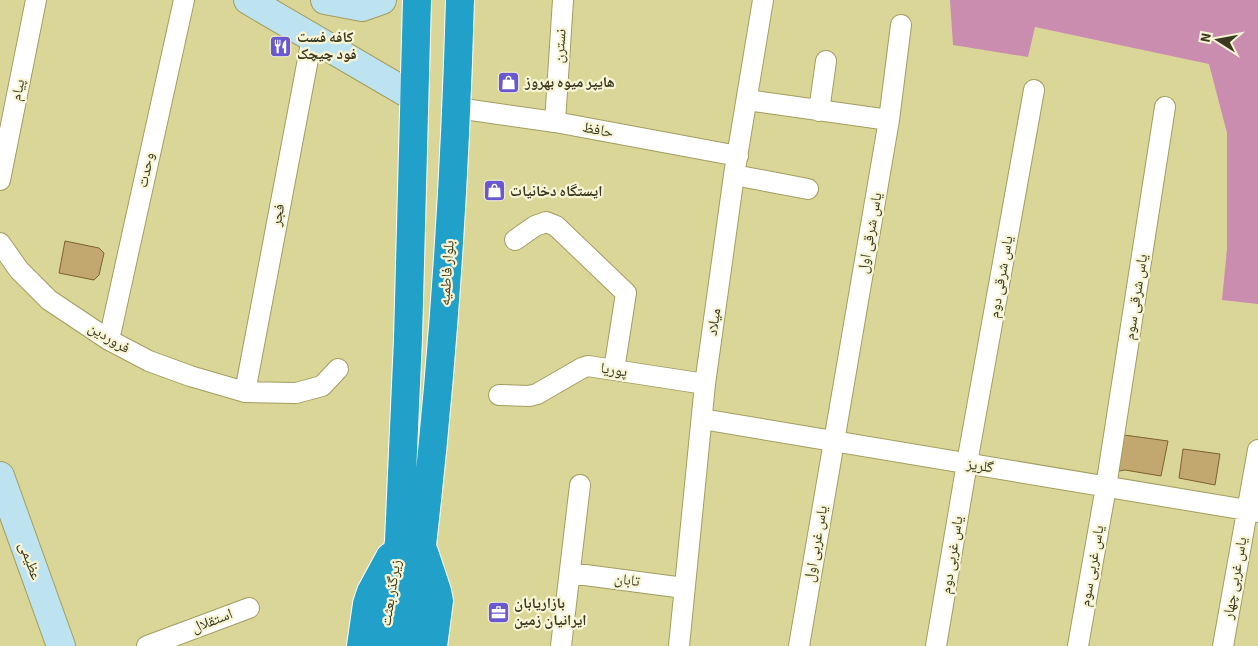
<svg xmlns="http://www.w3.org/2000/svg" width="1258" height="646" viewBox="0 0 1258 646" font-family="'Source Sans 3','Noto Naskh Arabic',sans-serif">
	<style>
		.green { fill: #cb8daf }
		.building { fill: #c2a76e; stroke: #7c632a }
		.lines { fill: none; stroke-linecap: round; stroke-linejoin: round }
		.street-casing { stroke: #a29e61; stroke-width: 22 }
		.secondary-casing { stroke: #a29e61; stroke-width: 30 }
		.highway-casing { stroke: #fff; stroke-width: 30 }
		.street { stroke: #fff; stroke-width: 20 }
		.secondary { stroke: #bce3ef; stroke-width: 28 }
		.highway { stroke: #21a1ca; stroke-width: 28 }
		.labels { text-anchor: middle; dominant-baseline: central; stroke-width: 4.5; stroke-linejoin: round; paint-order: stroke }
		.poi-label { font-size: 15px; font-weight: bold; fill: #3a381f; stroke: #f7f5d6; text-anchor: start }
		.street-label { font-size: 15px; fill: #3a381f; stroke: #f7f5d6 }
	</style>
	<rect width="100%" height="100%" fill="#d9d697"/>
	<!-- green -->
	<path class="green" d="M950,0H1258V304L1222,300L1227,249V133L1209,64L1035,27L1028,57L953,45Z"/>
	<!-- building -->
	<path class="building" d="M65,241L99,248L104,253L99,275L94,280L59,273Z
		M1124,435L1168,441L1161,476L1125,470L1119,471L1120,451Z
		M1183,449L1220,454L1215,485L1179,478Z"/>
	<g class="lines">
		<defs>
			<path id="street" d="M747,100L889,120
				M457,108L555,122L738,156
				M819,111L826,61
				M555,122L563,0
				M734,175L808,189
				M0,180L36,0
				M515,240L535,226L546,222L556,226L626,293L614,370
				M0,243L19,270L49,300L109,340L149,361L190,376L245,392L296,393L322,386L338,369
				M109,340L184,0
				M245,392L312,38
				M499,395L529,396L537,394L582,368L588,366L705,384
				M702,419L1258,512
				M570,573L684,588
				M147,646L249,608
				M561,646L580,485
				M679,646L705,384L734,175L763,0
				M799,646L889,120L901,25
				M936,646L967,463L1034,90
				M1078,646L1106,487L1165,107
				M1223,646L1258,450"/>
			<path id="secondary" d="M248,0L414,97
				M325,0L362,7L382,0
				M0,476L61,646"/>
			<path id="highway" d="M424,552L437,591L439,601L433,646
				M361,646L367,604L371,592L390,557
				M383,646L399,541L408,339L417,0
				M407,646C412,612 418,578 422,545C443,364 455,182 460,0"/>
		</defs>
		<!-- street casing -->
		<use href="#street" class="street-casing"/>
		<!-- secondary casing -->
		<use href="#secondary" class="secondary-casing"/>
		<!-- highway casing -->
		<use href="#highway" class="highway-casing"/>
		<!-- street -->
		<use href="#street" class="street"/>
		<!-- secondary -->
		<use href="#secondary" class="secondary"/>
		<!-- highway -->
		<use href="#highway" class="highway"/>
	</g>
	<!-- icons -->
	<defs>
		<symbol id="restaurant-square" viewBox="-11 -11 22 22"><rect x="-9" y="-9" width="18" height="18" rx="4" fill="#6a58d1" stroke="#f7f5d6"/><path d="M-5-6h1v4h1v-4h1v4h1v-4h1v5L-1.5 .5V6h-2V.5L-5-1ZM5-6V6H3V1.5H1.5Q1.5-4 5-6Z" fill="#fff"/></symbol>
		<symbol id="shop-square" viewBox="-11 -11 22 22"><rect x="-9" y="-9" width="18" height="18" rx="4" fill="#6a58d1" stroke="#f7f5d6"/><path d="M-5-2.5h2.3a2.7 3.5 0 0 1 5.4 0H5L5.5 6h-11ZM-1.5-2.5h3a1.5 2.3 0 0 0-3 0Z" fill="#fff"/></symbol>
		<symbol id="office-square" viewBox="-11 -11 22 22"><rect x="-9" y="-9" width="18" height="18" rx="4" fill="#6a58d1" stroke="#f7f5d6"/><path d="M-6-3h4V-5.5h4V-3h4V5H-6ZM-1-4.5V-3h2v-1.5ZM-6 0V1H6V0Z" fill="#fff"/></symbol>
	</defs>
	<g fill-rule="evenodd">
		<use href="#restaurant-square" x="268" y="34" width="25" height="25"/>
		<use href="#shop-square" x="496" y="70" width="25" height="25"/>
		<use href="#shop-square" x="482" y="178" width="25" height="25"/>
		<use href="#office-square" x="486" y="600" width="25" height="25"/>
	</g>
	<g class="labels">
		<!-- poi labels -->
		<g class="poi-label">
			<text x="297" y="37">کافه فست<tspan x="297" dy="17">فود چیچک</tspan></text>
			<text x="525" y="82">هایپر میوه بهروز</text>
			<text x="510" y="191">ایستگاه دخانیات</text>
			<text x="514" y="603">بازاریابان<tspan x="514" dy="17">ایرانیان زمین</tspan></text>
		</g>
		<!-- street labels -->
		<g class="street-label">
			<text transform="translate(560 46) rotate(-86)">نسترن</text>
			<text transform="translate(18 90) rotate(-79)">پیام</text>
			<text transform="translate(598 130) rotate(11)">حافظ</text>
			<text transform="translate(146 170) rotate(-78)">وحدت</text>
			<text transform="translate(278 215) rotate(-79)">فجر</text>
			<text transform="translate(870 233) rotate(-80)">یاس شرقی اول</text>
			<text transform="translate(447 273) rotate(-86)">بلوار فاطمیه</text>
			<text transform="translate(1001 277) rotate(-80)">یاس شرقی دوم</text>
			<text transform="translate(1136 297) rotate(-81)">یاس شرقی سوم</text>
			<text transform="translate(714 322) rotate(-82)">میلاد</text>
			<text transform="translate(109 338) rotate(31)">فروردین</text>
			<text transform="translate(614 370) rotate(9)">پوریا</text>
			<text transform="translate(980 466) rotate(9)">گلریز</text>
			<text transform="translate(816 544) rotate(-80)">یاس غربی اول</text>
			<text transform="translate(952 555) rotate(-81)">یاس غربی دوم</text>
			<text transform="translate(30 561) rotate(70)">عظیمی</text>
			<text transform="translate(1092 566) rotate(-80)">یاس غربی سوم</text>
			<text transform="translate(1235 578) rotate(-80)">یاس غربی چهار</text>
			<text transform="translate(627 580) rotate(7)">تابان</text>
			<text transform="translate(391 593) rotate(-81)">زیرگذر بعثت</text>
			<text transform="translate(212 621) rotate(-21)">استقلال</text>
		</g>
	</g>
	<!-- north arrow -->
	<g transform="translate(1218 40) rotate(281)" stroke="#f7f5d6" stroke-width="4" paint-order="stroke">
	<path d="M0-4L9 19L0 12L-9 19Z" fill="#3a381f"/>
	<text y="-8" font-size="14" font-weight="bold" text-anchor="middle" fill="#3a381f">N</text>
	</g>
</svg>
